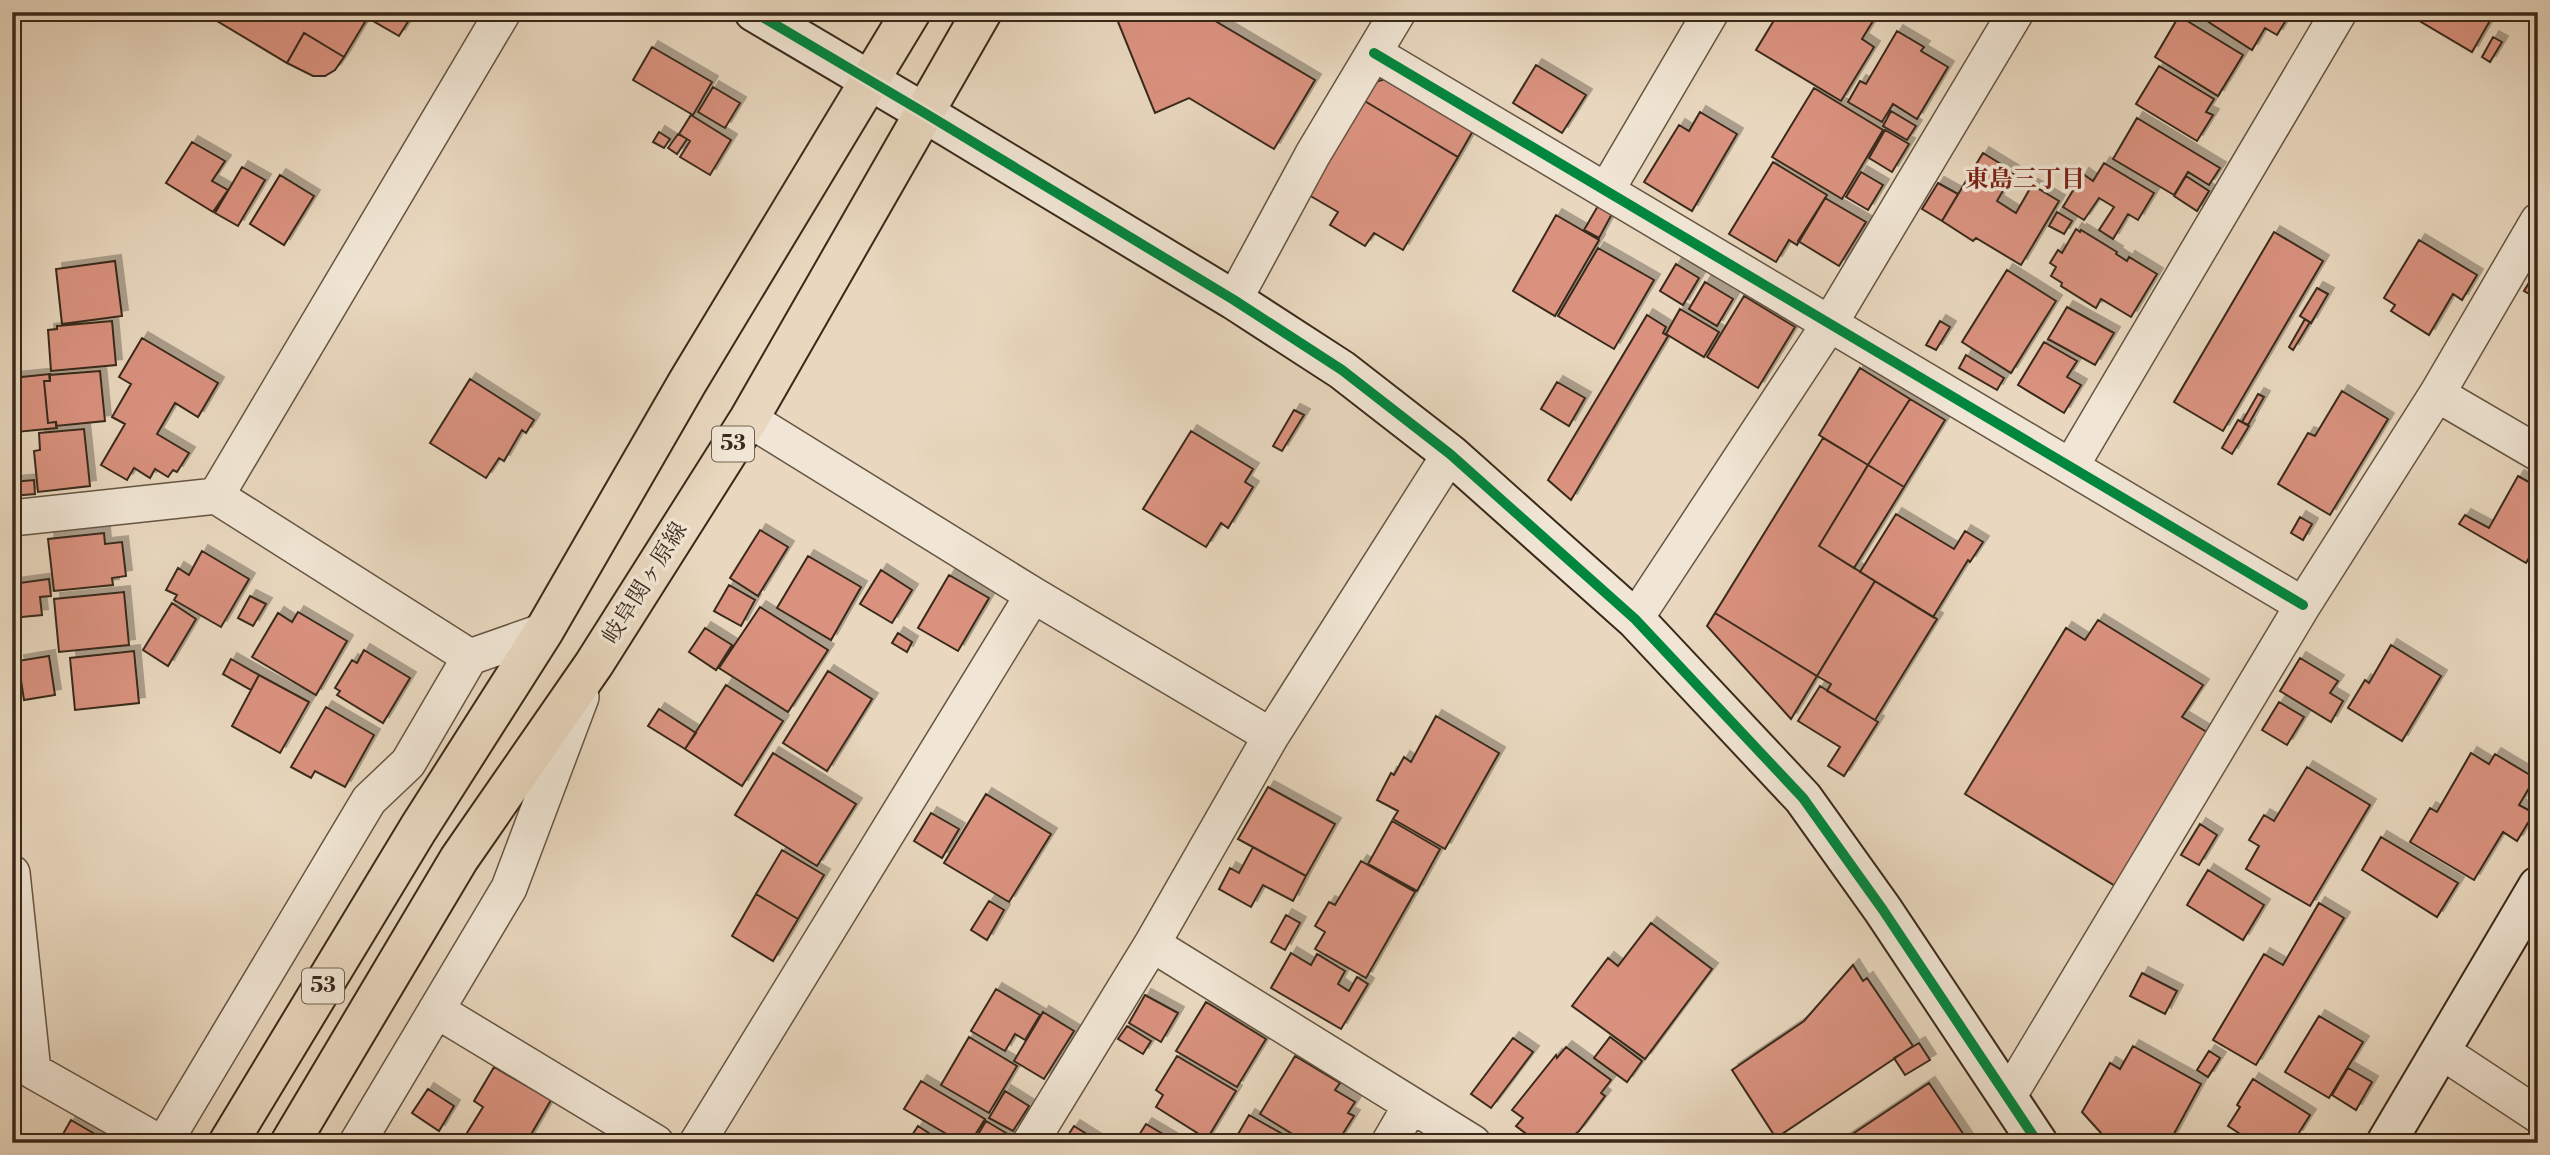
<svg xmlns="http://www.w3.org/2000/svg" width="2550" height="1155" viewBox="0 0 2550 1155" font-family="'Libre Bodoni','Noto Serif JP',serif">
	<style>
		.building { fill: #da927f; stroke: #39291a; stroke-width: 2; filter: url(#shadow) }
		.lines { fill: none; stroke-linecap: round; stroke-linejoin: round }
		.street-casing { stroke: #655543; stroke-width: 38 }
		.secondary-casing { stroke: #39291a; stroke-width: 42 }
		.primary-casing { stroke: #39291a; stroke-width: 42 }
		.street { stroke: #f1e6d5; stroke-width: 35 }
		.secondary { stroke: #f1e6d5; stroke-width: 38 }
		.primary { stroke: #e9d8bf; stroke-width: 38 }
		.cycleway-casing { stroke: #f1e6d5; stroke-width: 15 }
		.cycleway { stroke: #00873e; stroke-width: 10 }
		.labels { text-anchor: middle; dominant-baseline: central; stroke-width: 7; stroke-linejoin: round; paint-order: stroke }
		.shield { fill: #f1e6d5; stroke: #706252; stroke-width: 2 }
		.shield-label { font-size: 21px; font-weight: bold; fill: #39291a }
		.street-label { font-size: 23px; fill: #39291a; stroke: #f1e6d5 }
		.neighbourhood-label { font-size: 24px; font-weight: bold; fill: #7a1f14; stroke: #f1e6d5 }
	</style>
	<defs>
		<filter id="shadow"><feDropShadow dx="6" dy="-6" stdDeviation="0" flood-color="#0004"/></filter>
	</defs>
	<rect width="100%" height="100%" fill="#e9d8bf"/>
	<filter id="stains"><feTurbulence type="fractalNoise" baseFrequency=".00286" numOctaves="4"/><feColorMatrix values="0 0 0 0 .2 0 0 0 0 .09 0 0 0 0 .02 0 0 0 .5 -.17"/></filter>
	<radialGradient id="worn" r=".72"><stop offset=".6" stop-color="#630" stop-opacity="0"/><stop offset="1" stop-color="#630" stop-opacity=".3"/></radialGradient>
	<!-- building -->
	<path class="building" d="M202,12H371L344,57L304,33L287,63Z
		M371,12H414L399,36L368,18Z
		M1114,12H1200L1315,80L1274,149L1189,98L1155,113Z
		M1779,12L1788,17L1791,12H1870L1876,16L1862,39L1874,47L1841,101L1756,50Z
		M2193,12H2291L2277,35L2265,28L2252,50Z
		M2414,12H2495L2472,52L2411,16Z
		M2179,16L2243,55L2218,96L2155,57Z
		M1897,31L1924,47L1921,51L1948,67L1917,119L1893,104L1882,122L1848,102L1860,81L1866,84Z
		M304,33L344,57L335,70L325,76H313L287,63Z
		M2493,37L2502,42L2490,62L2482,57Z
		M652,47L712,82L693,115L633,80Z
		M1536,65L1586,95L1562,133L1513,103Z
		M2159,66L2214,99L2206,112L2213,115L2197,141L2136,104Z
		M1389,78L1474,129L1458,157L1363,100L1375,82Z
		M713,87L740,103L725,128L698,112Z
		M1814,88L1883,130L1842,199L1772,157Z
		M1363,100L1458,157L1403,250L1374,233L1365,246L1330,225L1338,212L1307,194Z
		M1891,111L1916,126L1907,140L1883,126Z
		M1700,112L1737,134L1692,211L1644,182L1679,125L1689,131Z
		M691,115L731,140L710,175L680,157L690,141L679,134Z
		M2137,118L2220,168L2209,185L2188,172L2174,195L2113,159Z
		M1885,130L1909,144L1892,172L1869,158Z
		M659,132L670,139L664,148L653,142Z
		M678,134L687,139L677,154L668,148Z
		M192,142L225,161L212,181L228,190L213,212L166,183Z
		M1983,153L2014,172L1997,201L2016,213L2032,185L2059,201L2021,265L1976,238L1973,241L1942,221Z
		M1773,162L1827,195L1797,245L1789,240L1776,262L1729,234Z
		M2104,163L2154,193L2138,220L2128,214L2113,239L2099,230L2114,207L2099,198L2084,220L2063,207L2083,174L2093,181Z
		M242,167L265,180L238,226L215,213Z
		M1861,172L1883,185L1868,210L1846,197Z
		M280,175L314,196L284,245L250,224Z
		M2186,176L2209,191L2197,211L2174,196Z
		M1938,183L1958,194L1942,221L1922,209Z
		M1825,198L1866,222L1839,266L1798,241Z
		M1599,204L1613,212L1599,238L1584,230Z
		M2057,212L2072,221L2064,234L2049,226Z
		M1556,215L1599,240L1555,316L1513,291Z
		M2076,229L2080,232L2081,230L2117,252L2116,254L2127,261L2129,257L2157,274L2131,317L2101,299L2096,308L2061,286L2062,283L2051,276L2056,267L2050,263L2058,250L2062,253Z
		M2274,232L2323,261L2223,431L2174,402Z
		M2419,240L2477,275L2462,300L2453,294L2429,335L2391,311L2395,305L2384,298Z
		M1598,248L1654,280L1614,349L1558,316Z
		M115,261L122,316L62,324L56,269Z
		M1676,264L1699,278L1683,305L1660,291Z
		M2538,268V299L2524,291Z
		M2007,270L2056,301L2011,373L1962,342Z
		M1705,282L1733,299L1717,326L1689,309Z
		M2317,288L2328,294L2311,323L2300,316Z
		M1744,296L1795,327L1758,388L1707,357Z
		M2067,307L2114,333L2095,365L2048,339Z
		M1680,309L1719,332L1704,357L1666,334Z
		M1647,315L1666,327L1663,333L1668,336L1571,500L1548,480Z
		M2305,319L2310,322L2293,350L2289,347Z
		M112,321L116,365L51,371L48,330L57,329V326Z
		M1940,321L1950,327L1936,350L1926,345Z
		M142,338L218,383L198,417L175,403L157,434L189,453L177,472L173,470L168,477L155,469L150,478L134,468L127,480L101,465L125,424L112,417L131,384L119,377Z
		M2044,342L2077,361L2067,377L2081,385L2064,413L2018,385Z
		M1966,355L2004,378L1997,390L1959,368Z
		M1860,368L1910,399L1868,465L1819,435Z
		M100,371L105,421L56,426V422L48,423L44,381H50L49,375Z
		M50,374V381H44L48,423L56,422L57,428L16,432L12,378Z
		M470,379L534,420L526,433L522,430L504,461L499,458L486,478L430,443Z
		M1557,382L1585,398L1569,426L1541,409Z
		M2342,391L2388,419L2330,515L2278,484L2308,433L2315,436Z
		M2258,394L2264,397L2248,425L2242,422Z
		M1910,399L1945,420L1904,487L1868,465Z
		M1294,410L1304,415L1282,451L1273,446Z
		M2238,420L2249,426L2232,454L2222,448Z
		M84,429L90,486L38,492L34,451L40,450L39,433Z
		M1191,431L1253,469L1245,482L1253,487L1228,528L1221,523L1206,547L1143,509Z
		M1823,438L1868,465L1819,546L1875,581L1817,676L1715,613Z
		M1868,465L1904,487L1854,568L1819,546Z
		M2518,476L2538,487V543L2526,563L2459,524L2465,515L2489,528Z
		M34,480L35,494L12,496V482Z
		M1896,514L1954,549L1965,531L1983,542L1970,562L1968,560L1933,617L1860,572Z
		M2300,517L2312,524L2303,540L2291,533Z
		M760,530L788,547L758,596L730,578Z
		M104,533L105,544L122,542L126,576L112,578L113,585L54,591L48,539Z
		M202,551L249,579L221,627L174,600L177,595L166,590L178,568L189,575Z
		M808,556L861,587L831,640L777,608Z
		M881,570L912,590L892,623L860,604Z
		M949,575L989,598L958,651L918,628Z
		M49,579L51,596L40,597L42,615L12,618V584Z
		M1875,581L1937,619L1875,720L1827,691L1831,684L1817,676Z
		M729,585L755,600L741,626L714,611Z
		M124,592L129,645L59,652L54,599Z
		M250,596L266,604L253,626L238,618Z
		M172,603L196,619L168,666L143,650Z
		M760,607L828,650L788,712L719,668Z
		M298,612L347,641L316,695L252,657L278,613L292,622Z
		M1715,613L1817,676L1791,719L1707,626Z
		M2098,620L2203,685L2182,717L2210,734L2117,887L1965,794L2066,628L2085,640Z
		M705,628L732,645L716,670L689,652Z
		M898,633L912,642L907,652L892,643Z
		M2391,645L2441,676L2402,741L2348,708L2365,680L2369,683Z
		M364,650L410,678L383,723L337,695L340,691L335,688L352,660L357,663Z
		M134,651L139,703L75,710L70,658Z
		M49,656L55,695L24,700L18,661Z
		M2300,658L2338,681L2330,693L2343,701L2331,722L2280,691Z
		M231,659L259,675L251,690L223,674Z
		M828,671L872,699L827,771L783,743Z
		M259,675L309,702L280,753L232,726Z
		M726,685L783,721L742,786L685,749Z
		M1820,686L1878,722L1844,776L1828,766L1840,747L1798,721Z
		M2279,702L2304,717L2287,745L2262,730Z
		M326,707L374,735L345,787L315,771L311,778L291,767Z
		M659,709L696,733L685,749L648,726Z
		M1436,716L1499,753L1445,849L1393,819L1398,811L1377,800L1391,773L1394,775L1404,757L1411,762Z
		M773,753L856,804L817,866L735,815Z
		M2471,753L2489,764L2495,754L2535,778L2519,805L2534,813L2517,841L2503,832L2474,880L2410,842L2430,808L2437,812Z
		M2307,767L2370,805L2310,906L2246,869L2259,846L2249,840L2264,815L2274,821Z
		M1268,787L1335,824L1306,876L1238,839Z
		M986,794L1051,834L1009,902L944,863Z
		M931,813L959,829L942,858L914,841Z
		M1392,821L1440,849L1417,891L1368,864Z
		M2200,824L2217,835L2199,865L2181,855Z
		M2381,837L2458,883L2437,917L2362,870Z
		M1253,847L1306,876L1293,901L1263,885L1251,907L1219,889L1230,868L1239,873Z
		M782,850L824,875L798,919L756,894Z
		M1361,861L1415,892L1366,978L1315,949L1325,932L1315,926L1329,902L1335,905Z
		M2208,870L2264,905L2243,940L2187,905Z
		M756,894L798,919L773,961L732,936Z
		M989,901L1004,910L987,940L971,930Z
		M2319,903L2344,918L2256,1065L2213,1040L2264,954L2283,965Z
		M1286,915L1300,923L1285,950L1271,942Z
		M1651,923L1712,969L1645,1059L1572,1006L1608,958L1618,966Z
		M1291,953L1311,965L1317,954L1345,971L1338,984L1349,991L1357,977L1368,984L1341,1029L1271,988Z
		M1853,965L1863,981L1867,978L1913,1046L1776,1138L1732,1070L1804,1021Z
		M2142,973L2177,991L2165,1014L2130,996Z
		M996,989L1040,1015L1025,1040L1015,1034L1005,1051L971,1031Z
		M1145,995L1178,1013L1161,1042L1129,1023Z
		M1206,1002L1266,1039L1237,1087L1176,1051Z
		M1043,1012L1074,1031L1044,1079L1014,1061Z
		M2319,1016L2363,1042L2329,1098L2285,1072Z
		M1127,1026L1151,1041L1143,1054L1118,1039Z
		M969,1037L1017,1066L989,1113L941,1085Z
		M1610,1037L1642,1061L1627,1082L1594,1058Z
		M1513,1038L1533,1052L1491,1108L1471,1094Z
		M1919,1043L1930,1060L1905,1075L1894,1058Z
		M2133,1046L2201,1084L2169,1143H2110L2082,1112L2110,1063L2120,1069Z
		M1566,1047L1611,1080L1601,1093L1605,1096L1579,1131L1564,1143H1556L1548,1137L1544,1143H1538L1516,1126L1523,1118L1512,1110L1556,1055L1557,1058Z
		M2209,1051L2220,1058L2208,1077L2197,1070Z
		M1177,1056L1236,1091L1207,1139L1156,1107L1163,1095L1156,1090Z
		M1295,1056L1340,1083L1335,1090L1355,1102L1348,1113L1354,1116L1337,1143H1307L1260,1114Z
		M494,1067L551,1100L526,1143L462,1141L483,1107L474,1101Z
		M2348,1068L2372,1082L2356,1110L2332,1095Z
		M2253,1079L2310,1115L2297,1136L2295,1134L2289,1143H2254L2228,1126L2240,1107L2237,1105Z
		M921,1081L985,1119L970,1143H962L904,1109Z
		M1929,1083L1968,1141L1965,1143H1839Z
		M428,1089L454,1106L439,1131L412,1113Z
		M1005,1091L1029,1106L1013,1131L989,1118Z
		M1249,1115L1286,1136L1283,1140L1288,1143H1233Z
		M71,1120L110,1143H58Z
		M986,1121L1011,1136L1007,1143H973Z
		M1146,1124L1178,1143H1134Z
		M918,1126L944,1143H907Z
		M1074,1126L1101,1143H1063Z"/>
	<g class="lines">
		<defs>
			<path id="street" d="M1374,53L2303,605
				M1606,191L1711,12
				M1234,300L1313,154L1398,12
				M2437,394L2538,453
				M749,419L1033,595L1271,736
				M2071,466L2339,12
				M216,496L503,12
				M12,518L216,496L470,657L544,631
				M1635,619L1830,323L2016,12
				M12,873L33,1071L160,1143
				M1152,944L1473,1143
				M436,1010L656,1143
				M2441,1051L2538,1115
				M2008,1097L2303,605L2437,394L2538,221
				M164,1143L369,800L408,763L470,657
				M357,1143L509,888L581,697
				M697,1143L1033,595
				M1030,1143L1152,944L1271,736L1450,454
				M1389,1143L1411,1105"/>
			<path id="secondary" d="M754,12L923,112L1234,300L1342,370L1450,454L1635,619L1803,798L1883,910L2038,1143
				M2386,1143L2538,886"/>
			<path id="primary" d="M228,1143L418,829L544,631L687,383L911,12
				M290,1143L459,859L594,664L749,419L982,12"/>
		</defs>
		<!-- street casing -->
		<use href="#street" class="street-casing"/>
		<!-- secondary casing -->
		<use href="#secondary" class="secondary-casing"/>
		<!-- primary casing -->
		<use href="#primary" class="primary-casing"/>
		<!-- street -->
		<use href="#street" class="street"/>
		<!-- secondary -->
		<use href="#secondary" class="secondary"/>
		<!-- primary -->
		<use href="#primary" class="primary"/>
		<defs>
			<path id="cycleway" d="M754,12L923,112L1234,300L1342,370L1450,454L1635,619L1803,798L1883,910L2038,1143
				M1374,53L2303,605"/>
		</defs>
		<!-- cycleway casing -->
		<use href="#cycleway" class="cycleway-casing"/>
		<!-- cycleway -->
		<use href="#cycleway" class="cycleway"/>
	</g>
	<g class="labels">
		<!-- shield labels -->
		<g class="shield">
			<rect x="712" y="426.5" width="42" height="35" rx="5"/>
			<rect x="302" y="968.5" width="42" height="35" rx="5"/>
		</g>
		<g class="shield-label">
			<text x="733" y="444">53</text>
			<text x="323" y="986">53</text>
		</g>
		<!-- street labels -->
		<g class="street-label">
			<text transform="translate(645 583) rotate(-58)">岐阜関ヶ原線</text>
		</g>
		<!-- neighbourhood labels -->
		<g class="neighbourhood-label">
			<text x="2025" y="180">東島三丁目</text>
		</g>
	</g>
	<!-- margin -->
	<rect width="2550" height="1155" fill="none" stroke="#e9d8bf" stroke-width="42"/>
	<rect x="14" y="14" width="2522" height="1127" fill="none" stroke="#39291a" stroke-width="3.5"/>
	<rect x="21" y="21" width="2508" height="1113" fill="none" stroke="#39291a" stroke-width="2"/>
	<rect width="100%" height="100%" filter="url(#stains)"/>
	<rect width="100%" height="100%" fill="url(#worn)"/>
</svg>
